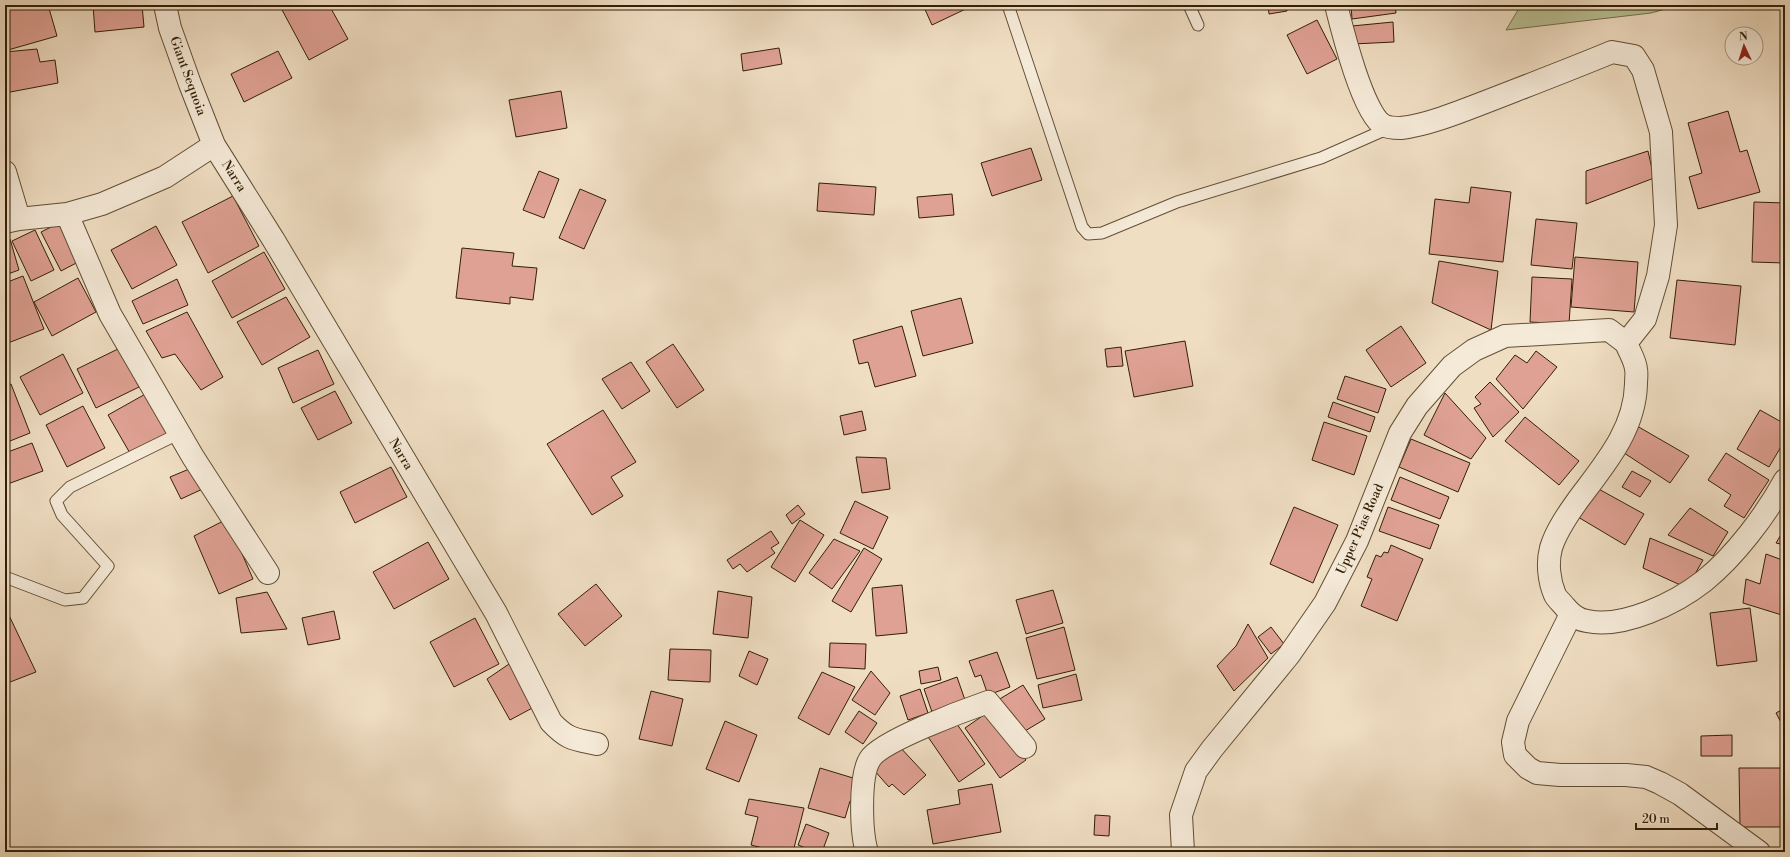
<svg xmlns="http://www.w3.org/2000/svg" width="1790" height="857" viewBox="0 0 1790 857" font-family="'Libre Bodoni',serif">
	<style>
		.green { fill: #b8c195; stroke: #75704e }
		.building { fill: #dfa193; stroke: #321f06 }
		.lines { fill: none; stroke-linecap: round; stroke-linejoin: round }
		.lane-casing { stroke: #624f35; stroke-width: 13 }
		.street-casing { stroke: #624f35; stroke-width: 24 }
		.lane { stroke: #f5ead8; stroke-width: 11 }
		.street { stroke: #f5ead8; stroke-width: 22 }
		.labels { text-anchor: middle; dominant-baseline: central; stroke-width: 3; stroke-linejoin: round; paint-order: stroke }
		.street-label { font-size: 13px; fill: #321f06; stroke: #f5ead8 }
	</style>
	<rect width="100%" height="100%" fill="#f0dec3"/>
	<filter id="stains"><feTurbulence type="fractalNoise" baseFrequency=".005" numOctaves="4"/><feColorMatrix values="0 0 0 0 .2 0 0 0 0 .09 0 0 0 0 .02 0 0 0 .5 -.17"/></filter>
	<radialGradient id="worn" r=".72"><stop offset=".6" stop-color="#630" stop-opacity="0"/><stop offset="1" stop-color="#630" stop-opacity=".3"/></radialGradient>
	<!-- green -->
	<path class="green" d="M1521,5H1680L1651,13L1506,30Z"/>
	<!-- building -->
	<path class="building" d="M5,5H48L57,36L8,50L5,38Z
		M93,5H142L144,27L95,32Z
		M287,5H329L348,39L309,60L281,8Z
		M923,5H974L932,25Z
		M1268,5H1286L1287,11L1269,14Z
		M1351,5H1395L1396,13L1352,19Z
		M1317,20L1337,59L1307,74L1287,35Z
		M1393,22L1394,42L1353,44L1352,26Z
		M779,48L782,64L743,71L741,54Z
		M37,49L40,62L55,60L58,83L5,93V52Z
		M278,51L292,78L244,102L231,74Z
		M561,91L567,128L516,137L509,100Z
		M1728,111L1740,152L1747,150L1760,192L1698,209L1689,177L1702,173L1688,123Z
		M1031,148L1042,180L992,196L981,163Z
		M1648,151L1654,178L1586,204V171Z
		M539,171L559,179L544,218L523,210Z
		M819,183L876,187L874,215L817,211Z
		M1471,187L1511,192L1503,262L1429,254L1435,199L1469,203Z
		M580,189L606,200L584,249L559,238Z
		M952,194L954,215L919,218L917,197Z
		M233,196L259,246L208,273L182,222Z
		M1754,202L1785,203V263L1752,262Z
		M1536,219L1577,223L1572,269L1531,265Z
		M61,222L80,261L61,271L41,232Z
		M156,226L177,265L132,289L111,250Z
		M35,230L54,270L31,281L12,241Z
		M10,239L19,270L5,275V241Z
		M462,248L514,253L512,266L537,268L533,300L510,297V304L456,298Z
		M264,252L285,289L232,318L212,281Z
		M1575,257L1638,262L1634,312L1571,307Z
		M1439,261L1498,271L1491,330L1432,303Z
		M23,276L44,329L8,343L5,334V283Z
		M1532,277L1572,279L1569,324L1530,322Z
		M78,278L96,312L52,336L34,302Z
		M177,279L188,305L143,324L132,301Z
		M1677,280L1741,286L1735,345L1670,338Z
		M286,297L310,337L262,365L237,322Z
		M961,298L973,343L923,356L911,311Z
		M187,312L223,377L201,390L175,354L162,358L146,331Z
		M902,326L916,376L875,387L868,362L859,364L853,340Z
		M1401,326L1426,363L1391,387L1366,350Z
		M1185,341L1193,386L1134,397L1125,351Z
		M673,344L704,390L677,408L646,362Z
		M1121,347L1123,366L1107,367L1105,349Z
		M120,348L139,387L96,408L77,369Z
		M318,350L334,384L293,403L278,368Z
		M1536,351L1557,367L1523,409L1496,379L1515,355L1527,363Z
		M63,354L83,393L40,415L20,377Z
		M631,362L650,391L622,409L602,379Z
		M1345,376L1386,389L1378,413L1337,399Z
		M1490,382L1519,412L1493,437L1474,408L1481,404L1475,397Z
		M11,384L30,433L5,443V386Z
		M335,391L352,423L318,440L301,408Z
		M149,392L171,433L131,455L108,415Z
		M1445,393L1486,438L1471,459L1424,435Z
		M1333,402L1375,417L1370,432L1328,417Z
		M83,406L105,448L67,467L46,425Z
		M603,410L636,462L611,477L623,496L592,515L547,444Z
		M1760,410L1785,424V440L1769,467L1737,449Z
		M862,411L866,430L844,435L840,416Z
		M1525,417L1579,461L1559,485L1505,441Z
		M1324,422L1367,436L1354,475L1312,460Z
		M1637,426L1689,456L1670,483L1621,451Z
		M1411,439L1470,463L1458,492L1399,467Z
		M32,443L43,471L5,485V453Z
		M1726,453L1769,480L1744,518L1724,506L1731,495L1708,480Z
		M856,457L886,458L890,489L862,493Z
		M194,467L207,487L181,499L170,477Z
		M391,467L407,497L355,523L340,492Z
		M1632,471L1651,481L1640,497L1622,487Z
		M1400,477L1449,497L1440,519L1391,500Z
		M1595,487L1644,514L1625,545L1578,517Z
		M855,501L888,517L873,549L840,533Z
		M798,505L805,514L792,524L786,515Z
		M1294,507L1338,525L1313,583L1270,564Z
		M1388,507L1439,525L1430,549L1379,531Z
		M1690,508L1728,532L1713,556L1668,535Z
		M227,519L253,579L219,594L194,536Z
		M800,520L824,535L795,582L771,567Z
		M1785,528V545L1776,543Z
		M771,531L779,543L771,548L775,553L747,572L740,564L733,569L727,560Z
		M1650,538L1703,560L1687,588L1643,568Z
		M834,539L860,551L832,589L809,573Z
		M428,542L449,579L394,609L373,572Z
		M1391,545L1423,559L1397,621L1361,606L1372,579L1367,577L1376,555L1381,557L1384,552L1388,553Z
		M864,548L882,559L851,612L832,601Z
		M1766,554L1785,561V616L1743,603L1746,579L1760,584Z
		M596,584L622,616L585,646L558,614Z
		M902,585L907,633L876,636L872,588Z
		M1053,590L1063,623L1026,634L1016,600Z
		M718,591L752,597L748,638L713,634Z
		M267,592L287,629L241,633L236,598Z
		M5,607L36,672L5,684Z
		M1750,608L1757,661L1717,666L1710,613Z
		M334,611L340,639L308,645L302,618Z
		M475,618L499,664L454,687L430,642Z
		M1248,624L1268,658L1234,691L1217,666L1236,646Z
		M1064,627L1075,670L1037,679L1026,638Z
		M1271,627L1284,644L1271,654L1258,637Z
		M830,643L866,644L865,669L829,667Z
		M670,649L711,650L710,682L668,680Z
		M749,651L768,659L757,685L739,676Z
		M997,652L1010,687L988,695L981,675L975,677L969,661Z
		M512,662L536,706L510,720L487,679Z
		M938,667L941,680L921,684L919,671Z
		M871,671L890,693L875,715L852,700Z
		M822,672L855,687L829,735L798,718Z
		M1076,674L1082,700L1043,708L1038,685Z
		M957,677L965,700L932,712L924,689Z
		M1023,685L1045,719L1020,734L998,700Z
		M920,689L928,713L908,720L900,696Z
		M651,691L683,699L672,746L639,739Z
		M1785,708V730L1776,713Z
		M991,710L1026,760L1000,778L965,728Z
		M859,711L877,723L863,744L845,732Z
		M952,717L985,764L959,782L926,734Z
		M725,721L757,735L739,782L706,769Z
		M1732,735V756H1701V736Z
		M898,745L926,775L904,795L892,784L889,787L873,769Z
		M820,768L863,781L856,802L850,801L845,818L808,808Z
		M1739,768H1785V827H1740Z
		M992,784L1001,832L933,844L927,810L960,804L958,790Z
		M749,799L804,808L793,852H778L751,845L758,817L745,814Z
		M1095,815L1110,816L1109,836L1094,835Z
		M806,824L829,833L822,852H816L798,845Z
		M1048,848L1049,852H1020Z"/>
	<g class="lines">
		<defs>
			<path id="lane" d="M1008,5L1082,227L1088,234L1102,233L1177,202L1321,158L1389,128
				M1189,5L1198,25
				M5,577L65,600L83,598L108,566L62,515L56,501L70,487L180,433"/>
			<path id="street" d="M165,5L170,28L190,84L214,145L273,239L496,613L551,722C568,740 574,739 597,744
				M1336,5C1342,29 1363,114 1383,125C1388,128 1395,128 1401,128C1428,125 1462,111 1488,101C1529,85 1571,69 1612,52L1634,56L1643,70L1661,132L1666,225L1658,276L1645,319L1626,343
				M5,172L19,219
				M67,214L110,314L193,457L268,573
				M5,222L19,219L67,214L102,204L165,177L214,145
				M1626,343C1629,351 1635,360 1636,369C1637,373 1636,379 1636,384C1635,430 1604,465 1578,500C1568,514 1556,531 1551,548C1547,563 1549,581 1555,595C1557,599 1562,603 1565,607C1570,613 1578,620 1587,621C1623,629 1676,603 1704,581C1735,556 1766,515 1785,480
				M1571,614L1518,721L1513,742L1515,755L1528,768L1537,773L1560,775H1626L1646,777L1660,783L1680,794L1759,852
				M867,852C861,833 859,776 870,759C881,741 965,710 988,702L1025,747
				M1183,852L1181,815L1196,771L1212,749L1289,655L1325,603L1357,541L1400,433L1417,406L1452,366L1474,350L1505,336L1609,330L1626,343"/>
		</defs>
		<!-- lane casing -->
		<use href="#lane" class="lane-casing"/>
		<!-- street casing -->
		<use href="#street" class="street-casing"/>
		<!-- lane -->
		<use href="#lane" class="lane"/>
		<!-- street -->
		<use href="#street" class="street"/>
	</g>
	<g class="labels">
		<!-- street labels -->
		<g class="street-label">
			<text transform="translate(188 76) rotate(70)">Giant Sequoia</text>
			<text transform="translate(234 176) rotate(58)">Narra</text>
			<text transform="translate(401 454) rotate(59)">Narra</text>
			<text transform="translate(1360 529) rotate(-66)">Upper Pias Road</text>
		</g>
	</g>
	<!-- margin -->
	<rect width="1790" height="857" fill="none" stroke="#f0dec3" stroke-width="20"/>
	<rect x="6" y="6" width="1778" height="845" fill="none" stroke="#321f06" stroke-width="2"/>
	<rect x="10" y="10" width="1770" height="837" fill="none" stroke="#321f06"/>
	<!-- north arrow -->
	<g transform="translate(1744 46) rotate(356)"><circle r="19" fill="#f5ead8" stroke="#a79984"/>
	<path d="M0-3L7 15L0 10L-7 15Z" fill="#8f2418"/>
	<text y="-6" font-size="11" font-weight="bold" text-anchor="middle" fill="#321f06">N</text>
	</g>
	<!-- scale -->
	<path d="M1636 823v6h81v-6" fill="none" stroke="#321f06" stroke-width="2"/>
	<text x="1642" y="823" font-size="12" fill="#321f06" stroke="#f5ead8" stroke-width="3" paint-order="stroke">20 m</text>
	<rect width="100%" height="100%" filter="url(#stains)"/>
	<rect width="100%" height="100%" fill="url(#worn)"/>
</svg>
